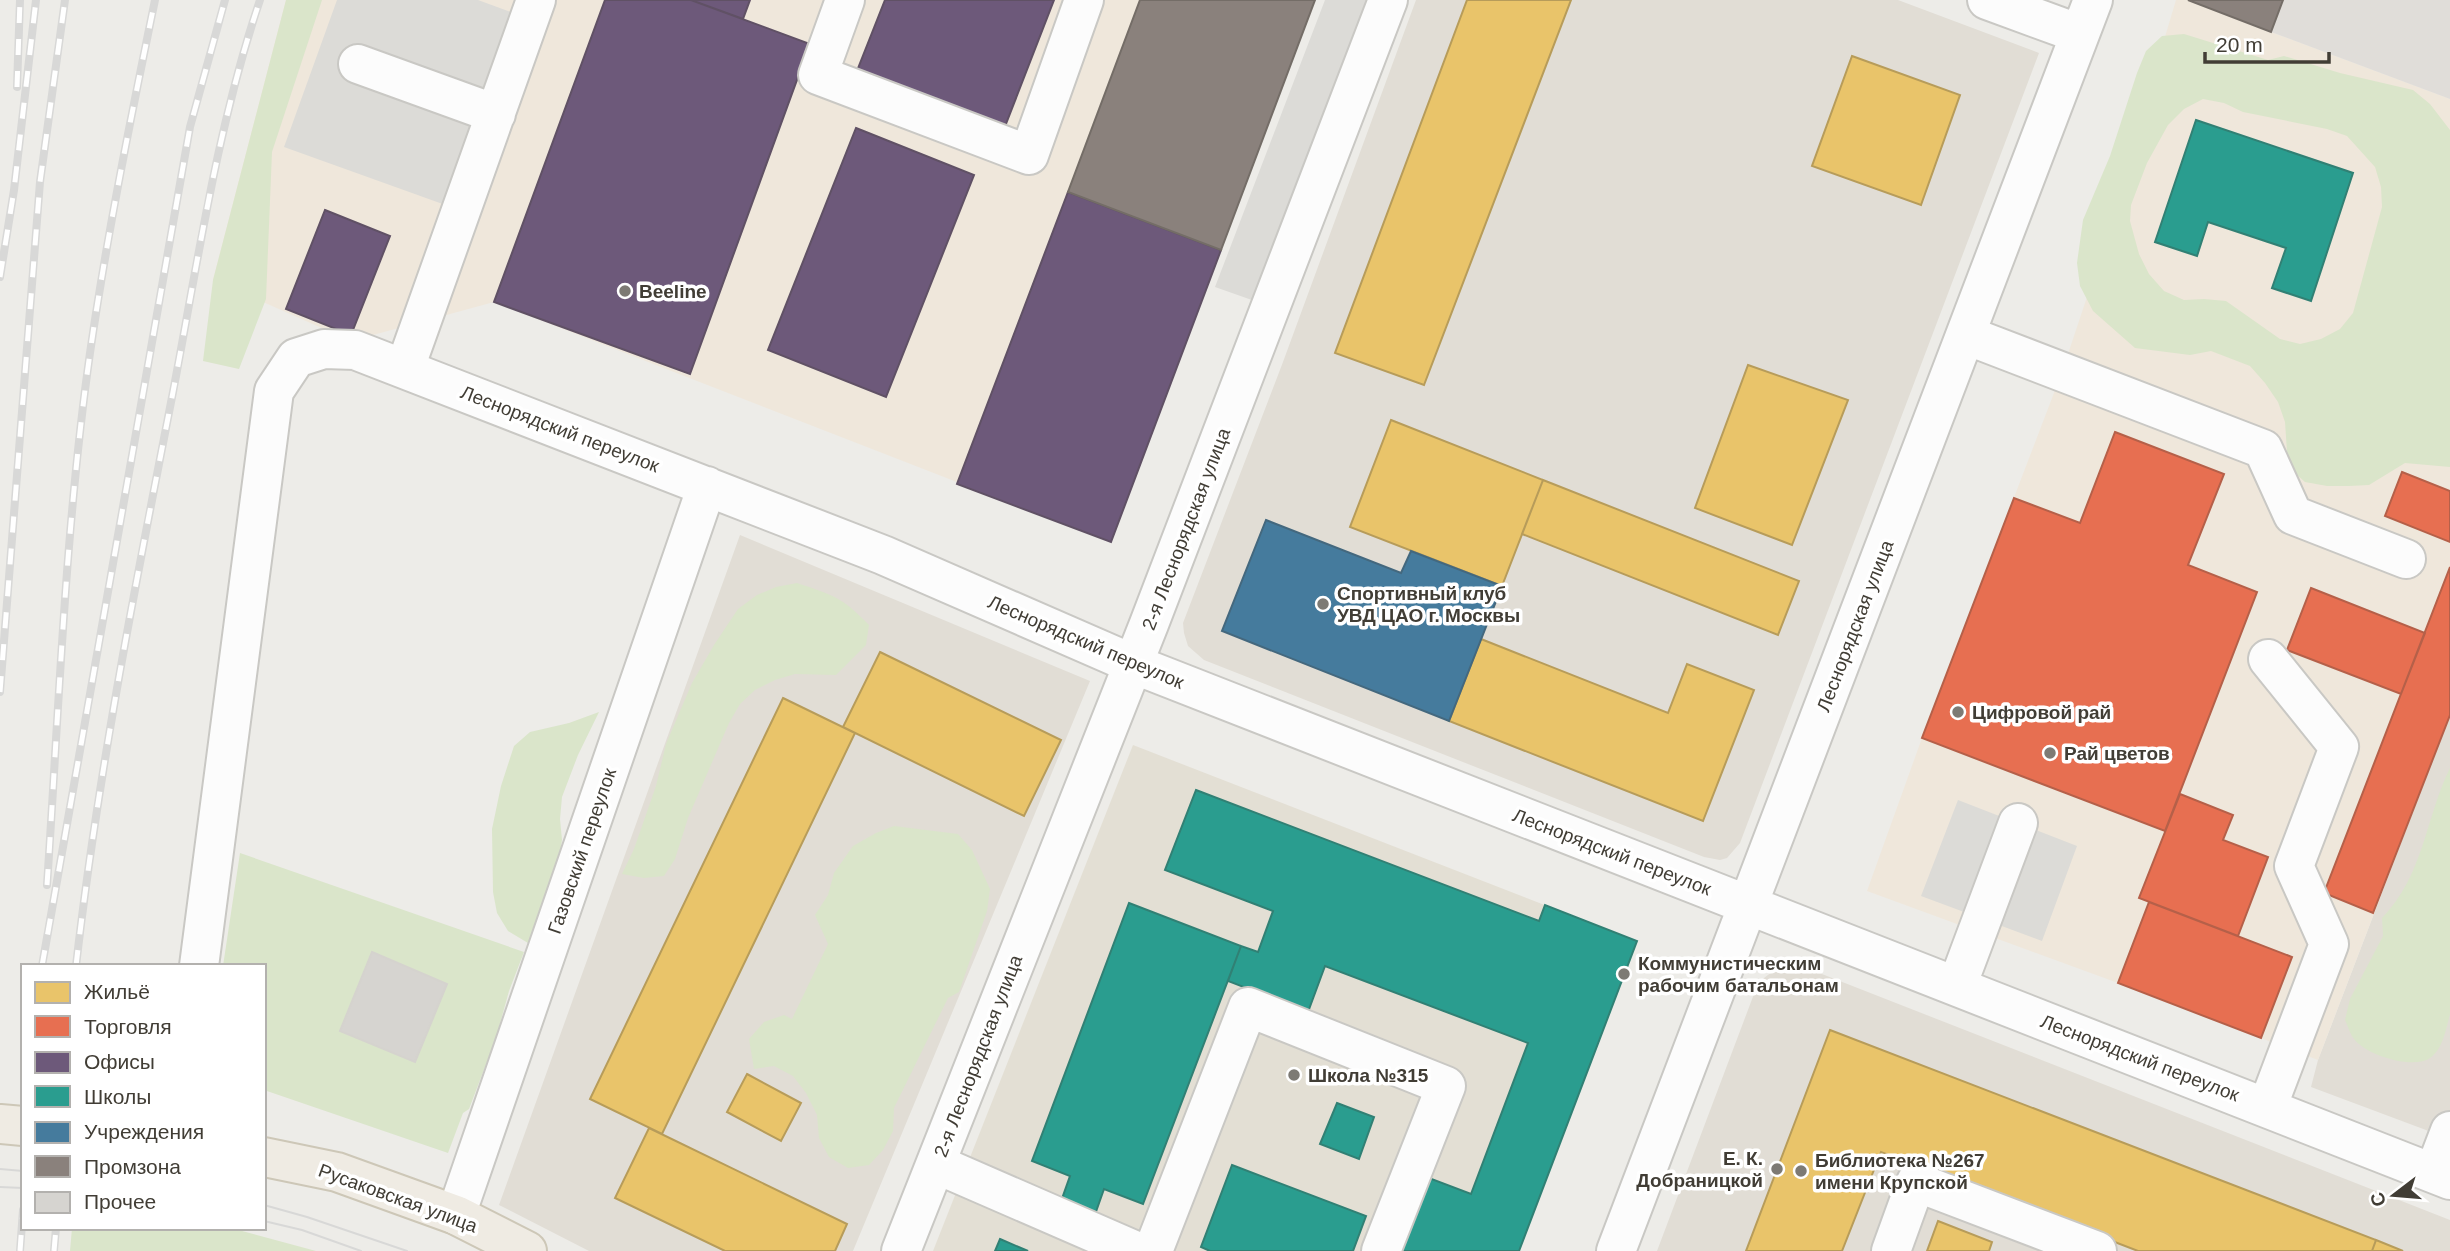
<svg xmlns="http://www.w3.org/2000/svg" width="2450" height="1251" viewBox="0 0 2450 1251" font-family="Arial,sans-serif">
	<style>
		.residential { fill: #e1ddd5 }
		.commercial { fill: #efe7db }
		.industrial { fill: #e0ddd9 }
		.education { fill: #e3dfd4 }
		.green { fill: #dae5ca; fill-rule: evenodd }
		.parking { fill: #dcdbd7 }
		.homes { fill: #e9c46a; stroke: #b79c5a; stroke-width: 2 }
		.shops { fill: #e76f51; stroke: #b56049; stroke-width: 2 }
		.offices { fill: #6d597a; stroke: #605165; stroke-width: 2 }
		.schools { fill: #2a9d8f; stroke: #318074; stroke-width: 2 }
		.public { fill: #457b9d; stroke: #44687e; stroke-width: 2 }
		.industry { fill: #8a817c; stroke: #746d67; stroke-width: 2 }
		.building { fill: #d6d4d0; stroke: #d5d3ce; stroke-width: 2 }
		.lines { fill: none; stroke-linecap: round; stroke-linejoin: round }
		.minor-casing { stroke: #c9c8c4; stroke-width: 42 }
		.major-casing { stroke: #cdc7b7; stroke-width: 42 }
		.minor { stroke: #fcfcfc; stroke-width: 38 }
		.major { stroke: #efebe3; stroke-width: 38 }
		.tram { stroke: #d8d8d7; stroke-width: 2 }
		.rail-casing { stroke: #d8d8d7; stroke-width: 8 }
		.rail { stroke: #fff; stroke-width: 5; stroke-dasharray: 16; stroke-linecap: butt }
		.poi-dot { fill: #7d7a74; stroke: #fff; stroke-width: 2.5 }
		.labels { text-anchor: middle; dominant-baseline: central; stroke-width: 7; stroke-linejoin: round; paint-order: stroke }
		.poi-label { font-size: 19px; font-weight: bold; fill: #413d35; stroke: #fff; text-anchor: start }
		.street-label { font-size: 19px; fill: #413d35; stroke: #fff }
	</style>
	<rect width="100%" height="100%" fill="#edece8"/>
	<!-- residential -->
	<path class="residential" d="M1416,0H1898L2039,53L1740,843L1727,858L1720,860L1704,857L1204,660L1188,646L1184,633L1183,623L1283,362Z
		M740,535L1090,681L853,1251H589L499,1205Z
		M2450,715V1139L2311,1087L2318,1060Z
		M1792,965L1804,967L2450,1220V1251H1657L1754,994L1764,978L1777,968Z"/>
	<!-- commercial -->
	<path class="commercial" d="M286,0H1315L1111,542L494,302L351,341L213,280Z
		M2176,0H2283L2271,32L2450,99V715L2318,1060L2118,983L1867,891L1922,738L2062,372L2091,285Z"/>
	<!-- industrial -->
	<path class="industrial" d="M2283,0H2450V99L2271,32Z"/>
	<!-- education -->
	<path class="education" d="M1133,745L1637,941L1519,1251H933Z"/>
	<!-- green -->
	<path class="green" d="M286,0H322L272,152L266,299L239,369L203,361L213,280Z
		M2184,34L2268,60L2284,56L2340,73L2413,90L2430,104L2450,130V467L2405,463L2369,485L2349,486H2327L2305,482L2288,467L2285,422L2278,402L2265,383L2250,366L2211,351L2190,355L2135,348L2093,311L2080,286L2077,263L2083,220L2110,156L2137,73L2146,51L2162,36ZM2203,99L2224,103L2243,112L2327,129L2347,136L2375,167L2381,187L2382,207L2353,313L2340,329L2321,339L2300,344L2280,339L2226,301L2204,299L2184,300L2164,291L2149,274L2139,254L2130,221L2131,205L2147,163L2168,125L2184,109Z
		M797,583C833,595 842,597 869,625L866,645L836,675L795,674L775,680L755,690L740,704L729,723L688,818L675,859L664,876L644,878L622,874L634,849L656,786L666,744L692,683L714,645L738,609L757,595L776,587Z
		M599,712L578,755L562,797L560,819L562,840L555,884L541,925L528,943L508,931L497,913L493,892L492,829L501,786L514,746L530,732L569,723Z
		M2450,768V1014C2446,1029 2443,1049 2430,1058C2413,1070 2366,1055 2354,1039C2350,1034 2348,1026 2345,1020L2350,999L2383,936L2382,918C2424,875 2425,819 2450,768Z
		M894,826L958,834L972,850L990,889L987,911L959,992L948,998L894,1108L893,1131L883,1150L869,1165L848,1168L829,1157L819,1138L817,1115L806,1093L793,1076L774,1066L754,1069L749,1039L764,1022L784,1015L792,1019L828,944L815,915L828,895L834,873L853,846L876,833Z
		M240,853L524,952L509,991L496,1038L469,1109L463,1113L448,1153L264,1090V966H223Z
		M72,1228H231L316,1251H70Z"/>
	<!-- parking -->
	<path class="parking" d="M337,0H478L519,15L451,207L284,147Z
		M1325,0H1379L1266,305L1215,287Z
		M1958,800L2077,846L2042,941L1921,896Z"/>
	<!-- homes -->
	<path class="homes" d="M1467,0H1571L1424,385L1335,353Z
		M1852,56L1960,95L1921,205L1812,166Z
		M1748,365L1848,400L1792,545L1695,508Z
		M1391,420L1543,480L1502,586L1350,527Z
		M1543,480L1799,581L1778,635L1522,534Z
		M1481,639L1668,713L1687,664L1754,690L1703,821L1449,721Z
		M880,652L1061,740L1024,816L843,727Z
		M783,698L855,733L662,1134L590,1099Z
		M1830,1030L2376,1240L2372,1251H2138L1881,1152L1842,1251H1746Z
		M747,1074L801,1103L781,1141L727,1112Z
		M649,1128L847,1224L835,1251H725L615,1198Z
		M1938,1221L1992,1242L1989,1251H1927Z
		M2376,1240L2403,1251H2372Z"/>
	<!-- shops -->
	<path class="shops" d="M2115,432L2224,474L2188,565L2257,592L2165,831L1922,738L2014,498L2080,523Z
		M2402,472L2450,491V542L2385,516Z
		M2450,567V715L2373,913L2324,893Z
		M2311,588L2425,633L2401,694L2287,650Z
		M2180,794L2233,815L2223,840L2268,857L2238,936L2139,898Z
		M2149,902L2292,957L2261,1038L2118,983Z"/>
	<!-- offices -->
	<path class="offices" d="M605,0H691L810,44L690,374L494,302Z
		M691,0H750L743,19Z
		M885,0H1054L1004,129L857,71Z
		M856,128L974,175L886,397L768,350Z
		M1068,192L1221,250L1111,542L957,484Z
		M325,210L390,236L351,335L286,309Z"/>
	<!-- schools -->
	<path class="schools" d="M2196,120L2353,173L2311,301L2272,288L2286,248L2208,222L2197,256L2155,242Z
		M1196,790L1539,921L1545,905L1637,941L1519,1251H1402L1429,1178L1471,1194L1528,1043L1325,966L1308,1012L1228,981L1241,946L1258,952L1273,911L1165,870Z
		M1129,903L1241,946L1143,1204L1104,1189L1092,1223L1058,1210L1070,1176L1032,1161Z
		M1337,1103L1374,1117L1359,1159L1320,1144Z
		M1232,1165L1366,1216L1353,1251H1210L1201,1247Z
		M1000,1239L1028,1251H995Z"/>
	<!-- public -->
	<path class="public" d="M1266,520L1401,573L1411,551L1502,586L1449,721L1222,631Z"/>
	<!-- industry -->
	<path class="industry" d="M1140,0H1315L1221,250L1068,192Z
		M2188,0H2283L2271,32Z"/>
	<!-- building -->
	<path class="building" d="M372,952L447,984L415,1062L340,1031Z"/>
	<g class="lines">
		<defs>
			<path id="minor" d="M845,0L818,75L1029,155L1084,0
				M1987,0L2080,34
				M358,64L496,114
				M1966,335L2263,449L2293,515L2406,559
				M405,368L536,0
				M199,966L274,391L296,358L324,349L355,350L883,555L1133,664L2450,1180
				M1957,986L2018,823
				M2267,1108L2329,944L2294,866L2339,747L2268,659
				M936,1164L1136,1251
				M2434,1173L2450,1131
				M456,1215L707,486
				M901,1251L1149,624L1388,0
				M1153,1251L1248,1007L1446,1086L1381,1251
				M1616,1251L2093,0
				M1891,1251L1916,1182L2097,1251"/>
			<path id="major" d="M0,1124L23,1126
				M264,1157L337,1172L456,1215L527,1251"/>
		</defs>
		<!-- minor casing -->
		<use href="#minor" class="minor-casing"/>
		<!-- major casing -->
		<use href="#major" class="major-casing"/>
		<!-- minor -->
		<use href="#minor" class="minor"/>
		<!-- major -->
		<use href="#major" class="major"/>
		<!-- tram -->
		<path class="tram" d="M0,1169L23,1171
			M0,1187L23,1188
			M264,1205L307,1217L407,1251
			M264,1221L302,1230L361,1251"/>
		<defs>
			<path id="rail" d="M17,87L20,0
				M0,277L14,190L36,0
				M0,692L40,182L65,0
				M47,885C59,708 65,529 90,353C107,235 131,117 155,0
				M42,966L190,127L225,0
				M76,966C98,773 136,582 173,392C198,261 217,127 260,0
				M20,1251L23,1210
				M54,1251L56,1228"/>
		</defs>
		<!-- rail casing -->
		<use href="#rail" class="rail-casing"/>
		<!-- rail -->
		<use href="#rail" class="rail"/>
	</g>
	<!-- markers -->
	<g class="poi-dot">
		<circle cx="625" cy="291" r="7"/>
		<circle cx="1323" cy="604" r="7"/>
		<circle cx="1958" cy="712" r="7"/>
		<circle cx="2050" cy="753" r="7"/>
		<circle cx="1624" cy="974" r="7"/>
		<circle cx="1294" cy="1075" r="7"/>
		<circle cx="1777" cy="1169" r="7"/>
		<circle cx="1801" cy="1171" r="7"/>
	</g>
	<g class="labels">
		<!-- poi labels -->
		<g class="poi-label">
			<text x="639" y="291">Beeline</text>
			<text x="1337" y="593">Спортивный клуб<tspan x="1337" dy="22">УВД ЦАО г. Москвы</tspan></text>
			<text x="1972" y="712">Цифровой рай</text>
			<text x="2064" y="753">Рай цветов</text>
			<text x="1638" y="963">Коммунистическим<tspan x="1638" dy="22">рабочим батальонам</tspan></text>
			<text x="1308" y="1075">Школа №315</text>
			<text x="1763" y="1158" text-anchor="end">Е. К.<tspan x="1763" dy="22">Добраницкой</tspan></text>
			<text x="1815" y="1160">Библиотека №267<tspan x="1815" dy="22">имени Крупской</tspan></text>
		</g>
		<!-- street labels -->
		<g class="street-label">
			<text transform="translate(560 429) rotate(21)">Леснорядский переулок</text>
			<text transform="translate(1186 529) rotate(-69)">2-я Леснорядская улица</text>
			<text transform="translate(1855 626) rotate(-69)">Леснорядская улица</text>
			<text transform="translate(1086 642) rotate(23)">Леснорядский переулок</text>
			<text transform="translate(582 851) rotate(-71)">Газовский переулок</text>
			<text transform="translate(1612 852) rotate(21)">Леснорядский переулок</text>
			<text transform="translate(978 1056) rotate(-69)">2-я Леснорядская улица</text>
			<text transform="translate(2140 1058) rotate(21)">Леснорядский переулок</text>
			<text transform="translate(398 1198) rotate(20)">Русаковская улица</text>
		</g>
	</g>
	<!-- legend -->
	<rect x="21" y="964" width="245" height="266" fill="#ffffff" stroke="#b3b1ae" stroke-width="2"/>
	<rect x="35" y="982" width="35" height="21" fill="#e9c46a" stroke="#b3b1ae" stroke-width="2"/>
	<text x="84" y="999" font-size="21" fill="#413d35">Жильё</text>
	<rect x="35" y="1016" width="35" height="21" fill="#e76f51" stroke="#b3b1ae" stroke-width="2"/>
	<text x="84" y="1034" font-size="21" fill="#413d35">Торговля</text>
	<rect x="35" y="1052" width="35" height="21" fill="#6d597a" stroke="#b3b1ae" stroke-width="2"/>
	<text x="84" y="1069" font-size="21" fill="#413d35">Офисы</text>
	<rect x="35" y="1086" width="35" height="21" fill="#2a9d8f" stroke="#b3b1ae" stroke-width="2"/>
	<text x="84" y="1104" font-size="21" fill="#413d35">Школы</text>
	<rect x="35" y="1122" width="35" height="21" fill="#457b9d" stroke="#b3b1ae" stroke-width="2"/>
	<text x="84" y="1139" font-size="21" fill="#413d35">Учреждения</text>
	<rect x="35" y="1156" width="35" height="21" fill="#8a817c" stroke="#b3b1ae" stroke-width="2"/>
	<text x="84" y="1174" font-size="21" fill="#413d35">Промзона</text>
	<rect x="35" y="1192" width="35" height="21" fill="#d6d4d0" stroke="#b3b1ae" stroke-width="2"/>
	<text x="84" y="1209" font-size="21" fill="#413d35">Прочее</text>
	<!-- north arrow -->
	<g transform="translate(2394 1195) rotate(254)" stroke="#ffffff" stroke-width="5" paint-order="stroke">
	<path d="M0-5L12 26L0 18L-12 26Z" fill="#413d35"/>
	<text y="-10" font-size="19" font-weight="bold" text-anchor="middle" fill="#413d35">С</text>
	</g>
	<!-- scale -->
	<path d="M2205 52v10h124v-10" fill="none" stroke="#413d35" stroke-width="3.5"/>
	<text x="2216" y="52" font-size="21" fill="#413d35" stroke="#ffffff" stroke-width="5" paint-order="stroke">20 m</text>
</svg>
